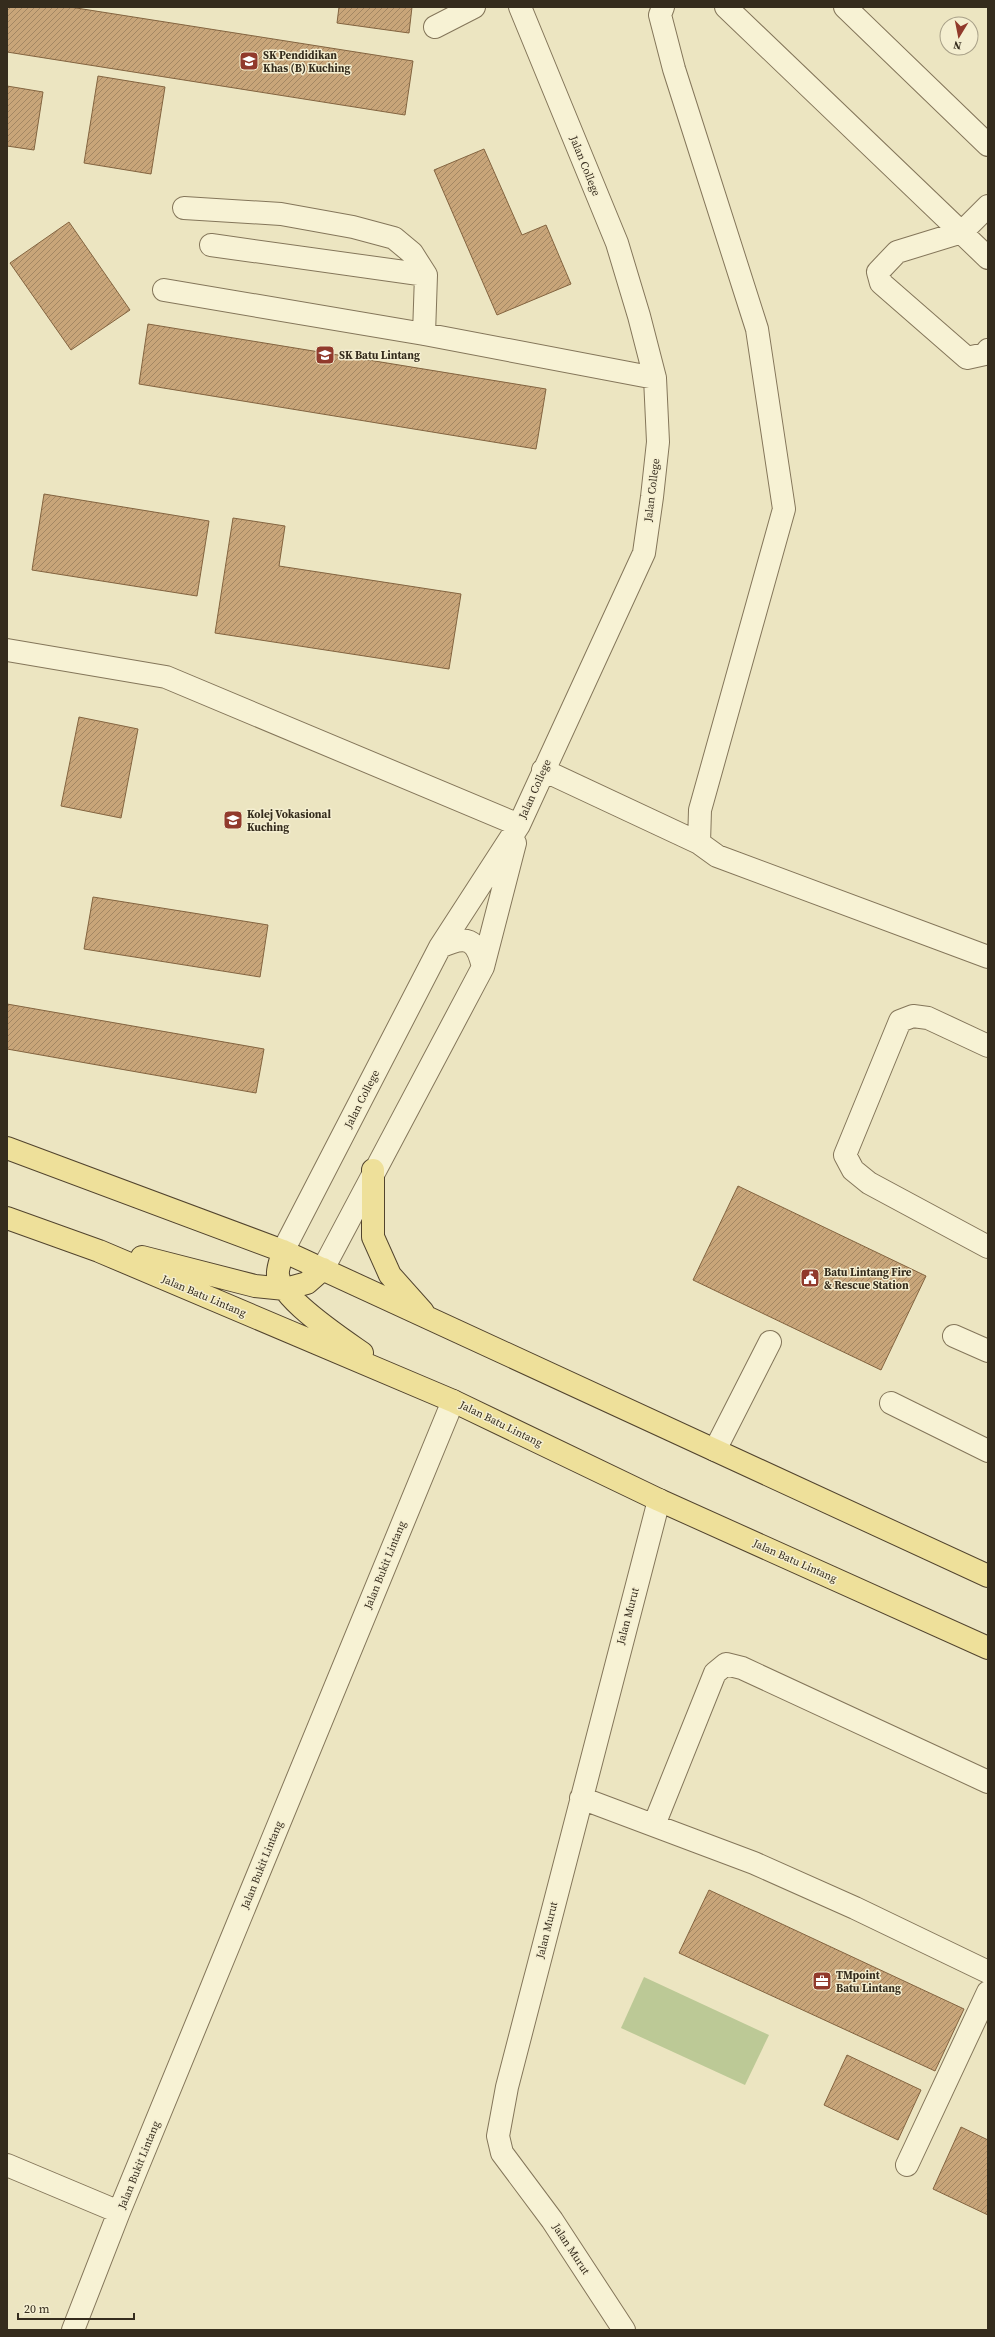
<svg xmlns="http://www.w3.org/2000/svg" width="995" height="2337" viewBox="0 0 995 2337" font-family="'Source Serif 4',serif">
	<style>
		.green { fill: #bcc996 }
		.building { fill: url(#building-hatch); stroke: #836440 }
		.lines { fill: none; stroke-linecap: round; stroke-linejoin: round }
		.minor-casing { stroke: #84765a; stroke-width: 24 }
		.major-casing { stroke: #52442e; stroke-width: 24 }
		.minor { stroke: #f7f2d4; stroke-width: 22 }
		.major { stroke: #eee09a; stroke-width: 22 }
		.labels { text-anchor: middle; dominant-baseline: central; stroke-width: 3; stroke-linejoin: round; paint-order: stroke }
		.poi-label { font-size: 11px; font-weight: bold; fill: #352c1d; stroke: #f4eed0; text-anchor: start }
		.street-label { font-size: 11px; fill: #352c1d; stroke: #f4eed0 }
	</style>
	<defs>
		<pattern id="building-hatch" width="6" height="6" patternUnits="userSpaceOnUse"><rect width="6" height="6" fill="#c8a579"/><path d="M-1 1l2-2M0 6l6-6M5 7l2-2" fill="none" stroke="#a38763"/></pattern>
	</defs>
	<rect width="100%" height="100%" fill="#ece5c1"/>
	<!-- green -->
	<path class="green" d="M644,1977L769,2035L745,2085L621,2028Z"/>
	<!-- building -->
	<path class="building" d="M7,7H70L413,61L405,115L7,52Z
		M339,7H412L409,33L337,23Z
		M98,76L165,87L151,174L84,163Z
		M7,86L43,92L34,150L7,146Z
		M484,149L522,235L546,225L571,284L497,315L434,170Z
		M69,222L130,310L71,350L10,263Z
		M148,324L546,389L536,449L139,384Z
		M44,494L209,521L197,596L32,570Z
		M233,518L285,526L279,566L461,594L449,669L215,633Z
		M79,717L138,729L121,818L61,806Z
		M93,897L268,925L260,977L84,949Z
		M7,1004L264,1049L256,1093L7,1049Z
		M738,1186L926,1276L881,1370L693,1280Z
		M709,1890L964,2009L935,2071L679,1953Z
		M847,2055L921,2090L898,2140L824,2105Z
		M961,2127L988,2140V2215L933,2189Z"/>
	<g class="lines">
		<defs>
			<path id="minor" d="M663,7L660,15L674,69L757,329L784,509L700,810L699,843L717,856L988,957
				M726,7L988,258
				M845,7L988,145
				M435,27L474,7
				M988,206L962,232L897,252L878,272L881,283L967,358L985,354L988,350
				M184,208L281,214L353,227L394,238L412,253L426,275L424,334
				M211,245L426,275
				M164,290L424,334L655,378
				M7,650L166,677L519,825
				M543,770L699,843
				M440,947C467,935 476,938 483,967
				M988,1046L928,1018L913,1016L900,1021L845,1155L853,1170L869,1183L988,1247
				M283,1251L440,947L519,825L644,553L652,497L658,442L655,378L639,316L617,243L520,7
				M323,1269L483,967L515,843
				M954,1336L988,1351
				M891,1403L988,1451
				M715,1450L770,1342
				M581,1798L754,1863L855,1908L988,1972
				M654,1825L715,1673L726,1664L742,1668L988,1782
				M7,2165L119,2212
				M907,2165L988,1992
				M73,2330L119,2212L453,1401
				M624,2330L552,2220L502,2153L498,2136L507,2087L659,1500"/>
			<path id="major" d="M7,1148L283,1251L988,1576
				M373,1170V1237L390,1275L423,1312
				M7,1218L99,1251L453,1401L659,1500L988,1648
				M283,1251C282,1258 277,1268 278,1275C281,1299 342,1339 362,1353
				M142,1257L255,1286L285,1289L307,1283L323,1269"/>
		</defs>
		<!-- minor casing -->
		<use href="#minor" class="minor-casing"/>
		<!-- major casing -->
		<use href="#major" class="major-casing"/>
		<!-- minor -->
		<use href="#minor" class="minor"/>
		<!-- major -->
		<use href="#major" class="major"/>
	</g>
	<!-- icons -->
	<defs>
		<symbol id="school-square" viewBox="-11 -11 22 22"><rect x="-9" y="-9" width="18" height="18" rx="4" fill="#913a2c" stroke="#f4eed0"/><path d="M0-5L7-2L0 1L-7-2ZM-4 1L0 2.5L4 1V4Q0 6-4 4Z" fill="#fff"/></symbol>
		<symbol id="civic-square" viewBox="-11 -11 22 22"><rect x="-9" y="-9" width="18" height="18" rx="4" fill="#913a2c" stroke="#f4eed0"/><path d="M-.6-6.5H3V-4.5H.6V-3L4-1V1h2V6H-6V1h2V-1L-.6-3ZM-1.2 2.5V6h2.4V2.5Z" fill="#fff"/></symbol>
		<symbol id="office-square" viewBox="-11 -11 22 22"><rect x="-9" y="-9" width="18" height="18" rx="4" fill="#913a2c" stroke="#f4eed0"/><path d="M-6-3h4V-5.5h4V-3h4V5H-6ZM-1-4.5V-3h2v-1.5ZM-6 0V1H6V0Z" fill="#fff"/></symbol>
	</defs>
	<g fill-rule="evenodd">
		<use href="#school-square" x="238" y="50" width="22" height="22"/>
		<use href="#school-square" x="314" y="344" width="22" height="22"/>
		<use href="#school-square" x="222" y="809" width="22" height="22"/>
		<use href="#civic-square" x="799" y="1267" width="22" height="22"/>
		<use href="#office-square" x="811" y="1970" width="22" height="22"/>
	</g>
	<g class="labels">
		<!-- poi labels -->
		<g class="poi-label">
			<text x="263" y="55">SK Pendidikan<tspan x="263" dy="13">Khas (B) Kuching</tspan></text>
			<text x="339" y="355">SK Batu Lintang</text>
			<text x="247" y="814">Kolej Vokasional<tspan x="247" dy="13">Kuching</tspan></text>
			<text x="824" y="1272">Batu Lintang Fire<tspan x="824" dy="13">&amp; Rescue Station</tspan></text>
			<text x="836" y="1975">TMpoint<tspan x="836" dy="13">Batu Lintang</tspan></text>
		</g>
		<!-- street labels -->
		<g class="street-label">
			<text transform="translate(585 166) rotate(68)">Jalan College</text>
			<text transform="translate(652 490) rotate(-83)">Jalan College</text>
			<text transform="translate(535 789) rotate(-66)">Jalan College</text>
			<text transform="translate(362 1099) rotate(-63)">Jalan College</text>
			<text transform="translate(204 1296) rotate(23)">Jalan Batu Lintang</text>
			<text transform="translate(501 1424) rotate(26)">Jalan Batu Lintang</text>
			<text transform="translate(795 1561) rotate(24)">Jalan Batu Lintang</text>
			<text transform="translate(385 1565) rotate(-68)">Jalan Bukit Lintang</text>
			<text transform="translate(628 1616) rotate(-75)">Jalan Murut</text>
			<text transform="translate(262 1865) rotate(-68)">Jalan Bukit Lintang</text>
			<text transform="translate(547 1930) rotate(-76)">Jalan Murut</text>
			<text transform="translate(139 2165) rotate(-68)">Jalan Bukit Lintang</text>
			<text transform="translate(571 2249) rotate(57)">Jalan Murut</text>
		</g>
	</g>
	<!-- border -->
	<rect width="995" height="2337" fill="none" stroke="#352c1d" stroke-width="16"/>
	<!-- north arrow -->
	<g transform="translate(959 36) rotate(190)"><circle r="19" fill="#f4eed0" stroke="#a8a088"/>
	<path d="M0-3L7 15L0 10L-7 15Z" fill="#913a2c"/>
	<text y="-6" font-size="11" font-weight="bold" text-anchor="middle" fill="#352c1d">N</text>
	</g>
	<!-- scale -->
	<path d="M18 2313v6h116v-6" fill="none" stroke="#352c1d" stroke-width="2"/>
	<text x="24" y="2313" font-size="12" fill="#352c1d" stroke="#f4eed0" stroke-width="3" paint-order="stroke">20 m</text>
</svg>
